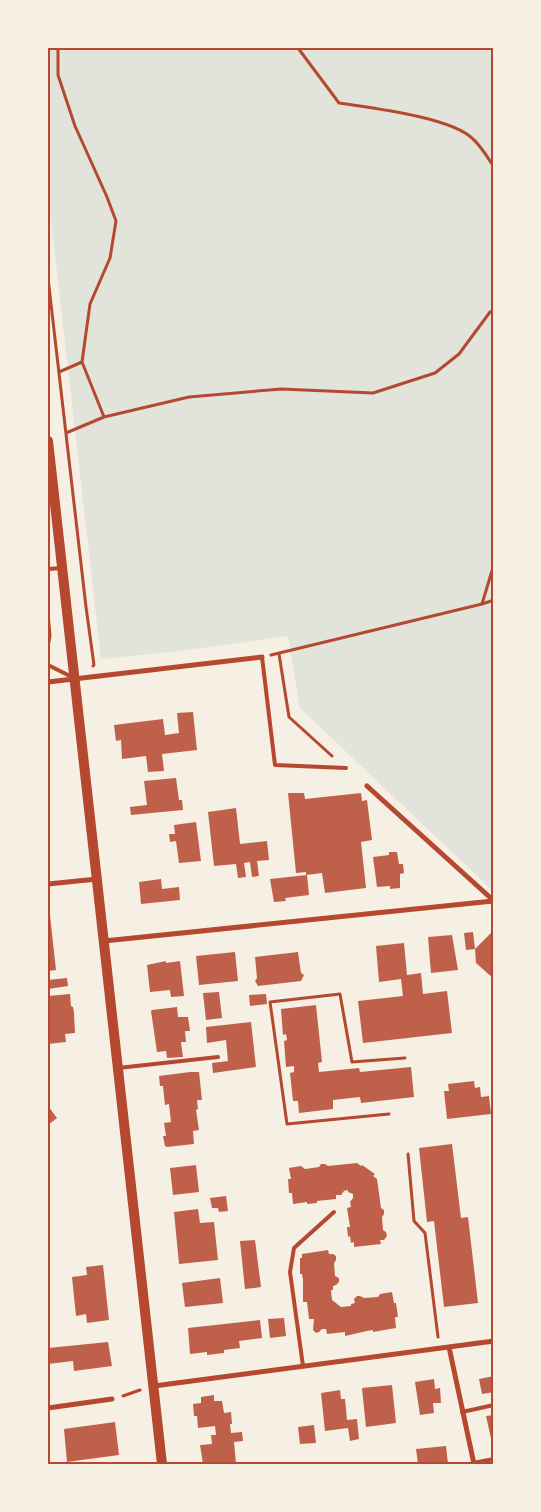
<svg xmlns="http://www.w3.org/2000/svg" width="541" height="1512" viewBox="0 0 541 1512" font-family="'Archivo Narrow',sans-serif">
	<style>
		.green { fill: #e2e4dc }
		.building { fill: #bf614a }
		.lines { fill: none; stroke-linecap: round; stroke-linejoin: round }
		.path { stroke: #b5482f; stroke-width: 3 }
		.service { stroke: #b5482f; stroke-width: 4 }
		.minor { stroke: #b5482f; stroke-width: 5 }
		.secondary { stroke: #b5482f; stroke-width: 10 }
		.neatline { fill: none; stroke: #b5482f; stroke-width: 2 }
	</style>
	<rect width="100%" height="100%" fill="#f6efe4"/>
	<!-- green -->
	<path class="green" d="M48,48H493V891L300,708L288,636L189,650L101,659L48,194Z"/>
	<!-- building -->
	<path class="building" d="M193,712L197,750L162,754L164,771L148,772L146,756L122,759L121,740L116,741L114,725L163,719L165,735L179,733L177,713Z
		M176,778L179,800H182L183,810L131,815L130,807L147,805L144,781Z
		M288,793H304L305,799L361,793L362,801L367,800L372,840L361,842L366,888L325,893L322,873L306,875V872L296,873Z
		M236,808L240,844L267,841L269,860L257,861L259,876L252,877L250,862L244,863L246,877L238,878L236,864L214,866L208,812Z
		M196,822L201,861L179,863L176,841L170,842L169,834H175L174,825Z
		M389,852H397L399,864H403L404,873L400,874V888L390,889V886L377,887L373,857L389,855Z
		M307,875L309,895L285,898L286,901L274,902L270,879Z
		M161,879L162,889L179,887L180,900L141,904L139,882Z
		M49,906L56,970L48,971V907Z
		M473,932L475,949L491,933L494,935V979L476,963L475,949L466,950L464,933Z
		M452,935L458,970L431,973L428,937Z
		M404,943L407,975L421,973L423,994L447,991L452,1033L363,1043L358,1001L403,996L401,979L379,982L376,946Z
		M235,952L238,981L199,985L196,956Z
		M298,952L301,973L304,975L301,981L258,986L255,981L257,978L255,957Z
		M166,961V963L180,961L184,996L171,997L170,990L150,992L147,965Z
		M67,978L68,986L48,989V980Z
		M219,992L222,1018L206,1020L203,993Z
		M70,994L71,1006L73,1007L74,1013L75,1033L65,1034L66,1042L48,1044V996Z
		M266,994L267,1004L250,1006L249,995Z
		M316,1005L322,1062L318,1063L319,1072L359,1068L360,1072L411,1067L414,1097L361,1103L360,1097L333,1100V1109L299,1113L298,1101H293L290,1073L294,1072V1066L286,1067L284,1041L287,1040L286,1034L283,1035L281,1009Z
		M177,1007L178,1017H188L190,1031H185L186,1042H181L183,1057L167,1058L166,1051L157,1052L151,1011L152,1010Z
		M251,1022L256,1067L213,1073L212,1063L228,1061L226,1040L207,1043L206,1027Z
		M190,1072H199L202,1100H197L198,1109L196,1110L199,1130L193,1131L194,1144L167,1147L165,1146L163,1136H166L164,1123L171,1122L169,1104L165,1105L163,1086H160L159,1076Z
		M474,1081L475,1088L480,1087L481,1097L489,1096L491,1114L447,1119L444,1091H449L448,1084Z
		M48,1106L57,1118L48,1125Z
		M452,1144L461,1218L468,1217L478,1303L444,1307L434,1221L427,1222L419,1148Z
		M357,1163L361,1166L362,1165L375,1174L373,1176L377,1179L381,1208L384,1210V1214L382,1217L383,1230L386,1232L387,1236L384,1240H380L381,1244L354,1247V1242L351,1243L350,1236L348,1237L347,1227H350L347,1208L351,1207L350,1202L353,1198V1194L348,1192V1190L344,1191L341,1195H336V1199L317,1201V1203L307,1204V1202L293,1204L292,1193H289L288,1179H291L289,1168L301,1166L305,1169L319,1167L321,1164H325L328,1166Z
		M196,1165L199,1192L173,1195L170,1168Z
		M226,1196L228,1211L219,1212L218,1208H212L210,1198Z
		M198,1209L200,1223L214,1222L218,1260L179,1264L174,1212Z
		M255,1240L261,1287L245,1289L240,1241Z
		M328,1250L329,1254H333L336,1256V1260L334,1263L335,1276L339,1278V1282L336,1285L333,1286V1290H331L332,1300L341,1307L351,1306V1304L355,1303L354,1299L357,1296H360L364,1298L378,1297L380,1294L392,1292L394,1303H396L398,1317H395L396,1328L373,1332V1330L367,1331L345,1336V1332L327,1334L326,1329H322L319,1332L316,1333L313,1330L314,1319H309L307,1302H303V1280L302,1274H300V1258H302V1254Z
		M103,1265L109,1320L87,1323L86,1314L76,1316L72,1277L87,1275L86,1267Z
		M220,1278L223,1303L185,1307L182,1283Z
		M284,1318L286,1336L270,1338L268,1319Z
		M260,1320L262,1338L239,1341L240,1348L224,1350V1353L207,1355V1352L190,1354L188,1328Z
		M108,1342L112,1366L74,1371L73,1361L48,1364V1348Z
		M494,1376V1392L482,1394L479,1379Z
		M434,1379L435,1389L440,1388L441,1403H433L434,1413L420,1415L415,1382Z
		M392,1385L396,1423L366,1427L362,1388Z
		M340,1390L341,1399H345L347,1420L357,1419L359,1439L350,1441L348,1428L325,1431L321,1393Z
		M214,1395V1401H222L224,1413L231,1412L232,1424H230L231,1433L242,1432L243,1441L234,1442L236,1464H203L200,1445L212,1444L211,1435H216L215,1426L198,1428L197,1416H194L193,1404L201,1403V1397Z
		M494,1415V1447H493L486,1416Z
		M115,1422L119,1455L67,1462L64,1429Z
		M314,1425L316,1443L300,1444L298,1427Z
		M446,1446L448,1464H418L416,1449Z"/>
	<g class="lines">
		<!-- path -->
		<path class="path" d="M58,48V75L75,126L107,197L116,221L110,258L90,304L82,362L104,417
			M298,48L339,103C371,108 451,117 473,139C481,146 488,158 494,167
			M48,278L86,607L94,665L93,666
			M59,372L82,362
			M66,433L104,417L189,397L281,389L373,393L435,373L459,354L490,312L494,311
			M482,604L494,564
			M48,613L50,636L48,647
			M279,654L289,717L332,756
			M271,655L482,604L494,600
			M389,1114L287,1124L270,1002L340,994L352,1062L405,1058
			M408,1154L414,1221L425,1233L438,1337
			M123,1396L140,1390"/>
		<!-- service -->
		<path class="service" d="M48,569L62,568
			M262,657L275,765L346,768
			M48,665L72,677
			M118,1068L218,1057
			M303,1366L290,1272L294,1248L334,1212
			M462,1412L494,1405
			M473,1463L494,1459"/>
		<!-- minor -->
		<path class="minor" d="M48,682L262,657
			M367,786L494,901
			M48,884L97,879
			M104,941L493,901
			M449,1347L474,1464
			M154,1386L494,1341
			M48,1408L112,1399"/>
		<!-- secondary -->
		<path class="secondary" d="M48,441L162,1464"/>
	</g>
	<!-- border -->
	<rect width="541" height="1512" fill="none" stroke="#f6efe4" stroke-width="98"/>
	<rect x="49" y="49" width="443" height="1414" class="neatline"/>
</svg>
